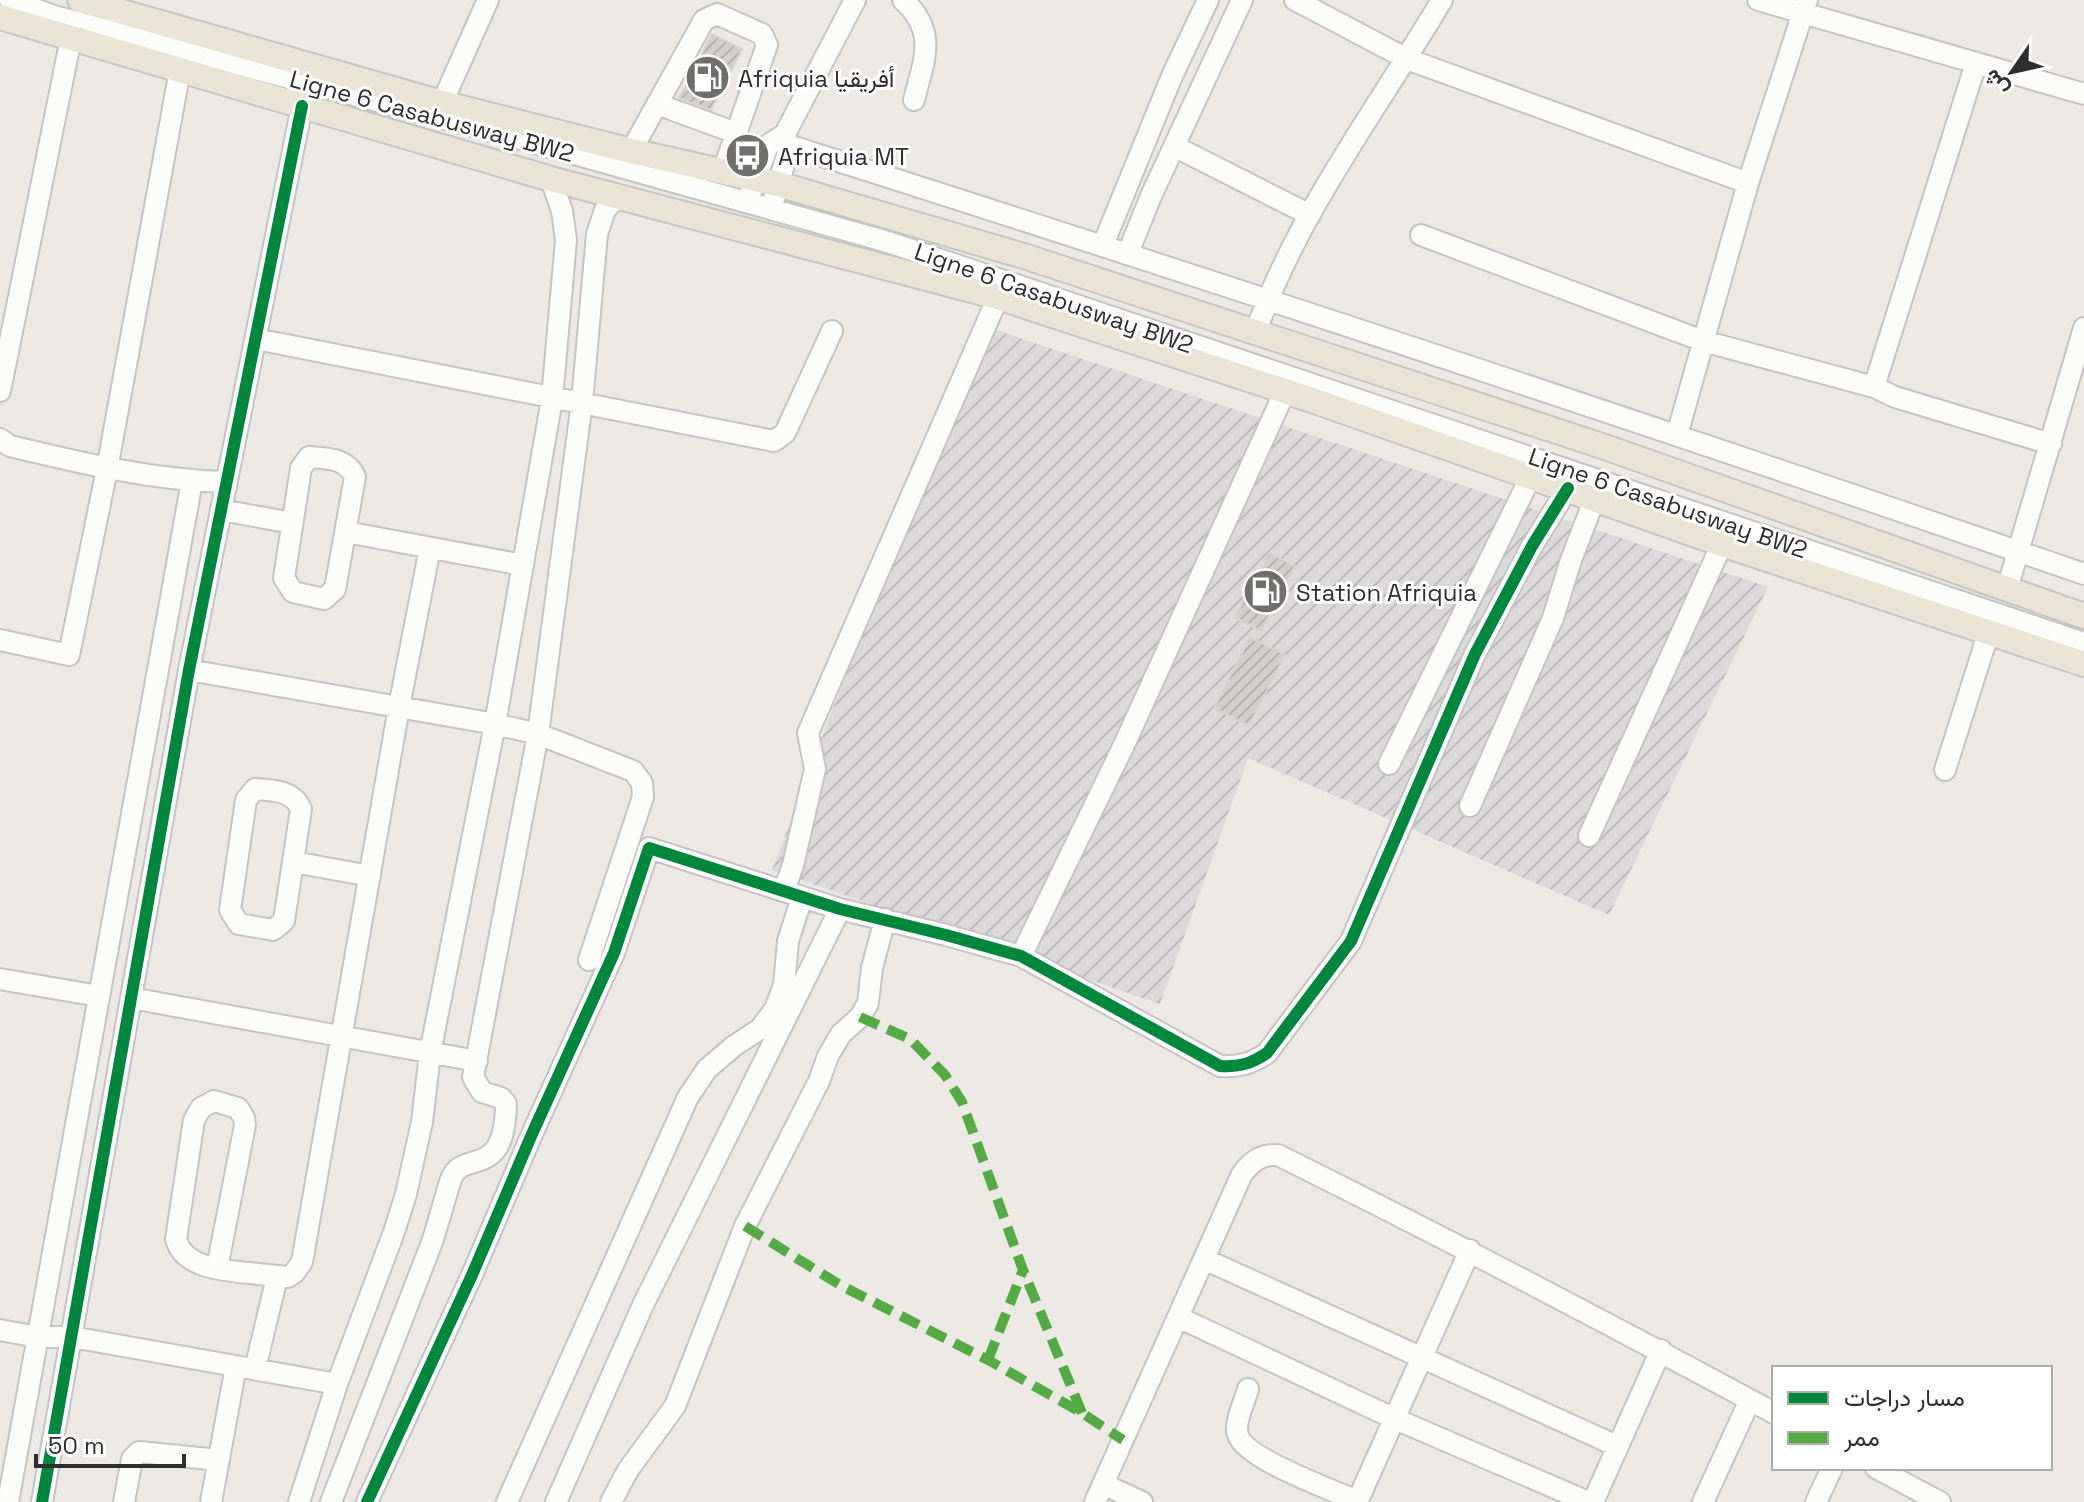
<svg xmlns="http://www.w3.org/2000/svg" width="2084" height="1502" viewBox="0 0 2084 1502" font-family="'Space Grotesk',Vazirmatn,sans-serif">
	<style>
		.industrial { fill: url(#industrial-furrows) }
		.building { fill: url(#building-hatch); stroke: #d7d4d0; stroke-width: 2 }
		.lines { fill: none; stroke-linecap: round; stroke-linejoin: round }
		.minor-casing { stroke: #c5c4c5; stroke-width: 24 }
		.major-casing { stroke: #c6c5c4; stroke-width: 28 }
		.minor { stroke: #fcfcfb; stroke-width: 20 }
		.major { stroke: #e8e4d6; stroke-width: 24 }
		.quiet { stroke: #54ab44; stroke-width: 10; stroke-dasharray: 20 10; stroke-linecap: butt }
		.cycleway-casing { stroke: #fff; stroke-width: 17 }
		.cycleway { stroke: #00873e; stroke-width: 12 }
		.labels { text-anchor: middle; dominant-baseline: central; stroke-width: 6; stroke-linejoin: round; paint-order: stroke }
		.poi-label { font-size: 24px; fill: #2e2e2e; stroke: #fff; text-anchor: start }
		.street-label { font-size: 24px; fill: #2e2e2e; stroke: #fff }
	</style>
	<defs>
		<pattern id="industrial-furrows" width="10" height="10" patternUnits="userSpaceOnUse" patternTransform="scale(2)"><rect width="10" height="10" fill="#dcd9db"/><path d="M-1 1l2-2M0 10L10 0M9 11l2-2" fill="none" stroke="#bdbbbc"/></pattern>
		<pattern id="building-hatch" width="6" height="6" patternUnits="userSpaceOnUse" patternTransform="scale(2)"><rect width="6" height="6" fill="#d1cecb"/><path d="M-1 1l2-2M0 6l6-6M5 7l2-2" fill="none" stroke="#b4b1af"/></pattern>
	</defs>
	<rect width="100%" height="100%" fill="#ece8e4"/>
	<!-- industrial -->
	<path class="industrial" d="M978,324L1768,587L1609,915L1248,758L1160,1004L772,870Z"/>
	<!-- building -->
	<path class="building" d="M712,34L742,49L711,110L679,98Z
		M1269,553L1295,566L1261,631L1235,617Z
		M1250,637L1285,655L1249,726L1214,708Z"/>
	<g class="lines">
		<defs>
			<path id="minor" d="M10,0L54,16L510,136L888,242L2084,643
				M903,0C938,32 924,60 914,100
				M1295,0L1407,59L1748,183
				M1758,0L2084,94
				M442,103L488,0
				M657,104L736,133
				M788,145C1222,283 1654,426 2084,574
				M1174,146L1310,215
				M631,151L704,20L717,14L762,34L767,45L723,171
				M751,191L768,145L785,134L855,0
				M774,199L788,151L785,134
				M1421,235L1703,341L1874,387L1895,397L2051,444
				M1103,245L1172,76L1208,0
				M1128,253L1151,196L1242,0
				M1255,334C1295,217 1379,106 1442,0
				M256,339L774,441L785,433L832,331
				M1874,387L1976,63
				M0,391L71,38
				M1677,435L1748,183L1807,0
				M0,439L10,446C81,463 151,480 225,482
				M309,457C327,458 347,458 355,477L335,589L324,599L293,592L284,578L301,468Z
				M221,510L292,523
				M346,532L523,565
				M2007,589L2084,328
				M0,640L69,655L107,469L180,70
				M189,670L495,724L538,734L633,771L642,783L643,797L589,960
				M1389,764L1531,476
				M1945,770L1989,631
				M255,789C273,790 293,790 301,809L284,921L273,930L239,924L230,910L246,800Z
				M1470,806L1553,618L1571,560L1595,498
				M1589,836L1722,544
				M294,862L370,876
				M784,891L793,865L815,769L808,733L998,297
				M1021,956L1124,745L1285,391
				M0,979L99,996
				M131,998L477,1061
				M1204,1259L1617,1446
				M217,1268L245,1125L244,1118L238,1108L214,1101L201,1108L194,1120L176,1239C184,1273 240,1271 269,1275L288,1277L294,1273L302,1262L399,707L430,548
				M1178,1317L1393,1418L1588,1502
				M0,1330L38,1337H72L337,1384
				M255,1369L277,1277
				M1248,1389C1245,1401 1236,1418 1237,1431C1238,1457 1333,1490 1357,1501
				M1876,1468L1940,1502
				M1103,1484L1142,1502
				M8,1502L192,481
				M42,1502L189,670L302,106
				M124,1502L132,1459L139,1452L219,1460
				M211,1502L236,1366
				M299,1502L337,1384L394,1232L406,1194L422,1122L430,1053L495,724L552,399L566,240L562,211L551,179
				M331,1502C363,1418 396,1334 429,1250C438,1227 443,1203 451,1179C463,1148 505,1182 506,1104L501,1098L482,1092L473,1077L538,734L582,402L597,234L605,210L618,196
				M367,1502L472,1275L532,1134L614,953L649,848L840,909L946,935L1021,956L1220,1066C1239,1067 1251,1064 1267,1053L1351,941L1475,654L1532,546L1568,488
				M507,1502L688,1097L707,1069L734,1046L760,1029L775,1009L784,985L788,941L802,897
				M556,1502L643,1305L840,909
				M611,1502L628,1470L675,1406L745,1226L819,1081L828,1056L841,1034L860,1017L868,1003L872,968L885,919
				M1095,1502L1242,1174C1252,1161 1261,1154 1278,1155C1445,1238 1610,1324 1774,1413
				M1357,1502L1470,1250
				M1593,1502L1661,1350
				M1703,1502L1750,1400
				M1816,1502L1832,1468"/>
			<path id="major" d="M80,0L442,103L631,151L778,184L1027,257L1602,446L2084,616
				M0,17L551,179L998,297L1309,399L1722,544L2084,664"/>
		</defs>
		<!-- minor casing -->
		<use href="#minor" class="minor-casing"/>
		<!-- major casing -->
		<use href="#major" class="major-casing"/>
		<!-- minor -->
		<use href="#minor" class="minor"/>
		<!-- major -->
		<use href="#major" class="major"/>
		<!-- quiet -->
		<path class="quiet" d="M860,1017L910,1039L945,1075L962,1102L1023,1270L1082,1413
			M745,1226L840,1285L988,1360L1082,1413L1123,1440
			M988,1360L1023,1270"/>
		<defs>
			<path id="cycleway" d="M42,1502L189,670L302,106
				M367,1502L472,1275L532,1134L614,953L649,848L840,909L946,935L1021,956L1220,1066C1239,1067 1251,1064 1267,1053L1351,941L1475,654L1532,546L1568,488"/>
		</defs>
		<!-- cycleway casing -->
		<use href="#cycleway" class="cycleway-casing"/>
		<!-- cycleway -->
		<use href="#cycleway" class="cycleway"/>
	</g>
	<!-- icons -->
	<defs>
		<symbol id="fuel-disc" viewBox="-11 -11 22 22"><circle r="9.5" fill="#706f6e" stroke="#fff"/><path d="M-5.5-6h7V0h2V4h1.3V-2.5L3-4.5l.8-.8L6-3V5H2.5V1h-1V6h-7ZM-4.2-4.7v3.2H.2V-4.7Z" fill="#fff"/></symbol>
		<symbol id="bus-disc" viewBox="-11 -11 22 22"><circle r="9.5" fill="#706f6e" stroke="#fff"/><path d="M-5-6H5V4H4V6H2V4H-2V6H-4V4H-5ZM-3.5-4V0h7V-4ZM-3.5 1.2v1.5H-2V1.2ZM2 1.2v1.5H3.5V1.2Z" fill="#fff"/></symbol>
	</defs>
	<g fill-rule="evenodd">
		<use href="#fuel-disc" x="682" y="52" width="51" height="51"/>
		<use href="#bus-disc" x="722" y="130" width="51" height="51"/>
		<use href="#fuel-disc" x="1240" y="566" width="51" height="51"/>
	</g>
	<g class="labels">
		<!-- poi labels -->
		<g class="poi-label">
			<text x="738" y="78">Afriquia أفريقيا</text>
			<text x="778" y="156">Afriquia MT</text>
			<text x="1296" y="592">Station Afriquia</text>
		</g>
		<!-- street labels -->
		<g class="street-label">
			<text transform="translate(432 116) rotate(15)">Ligne 6 Casabusway BW2</text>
			<text transform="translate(1054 298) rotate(19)">Ligne 6 Casabusway BW2</text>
			<text transform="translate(1668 503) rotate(19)">Ligne 6 Casabusway BW2</text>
		</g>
	</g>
	<!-- legend -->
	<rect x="1772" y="1366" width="280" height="104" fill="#ffffff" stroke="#ababab" stroke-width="2"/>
	<rect x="1788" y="1392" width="40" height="12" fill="#00873e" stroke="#ababab" stroke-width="2"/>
	<text x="1844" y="1406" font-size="24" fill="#2e2e2e">مسار دراجات</text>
	<rect x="1788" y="1432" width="40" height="12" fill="#54ab44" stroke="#ababab" stroke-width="2"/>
	<text x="1844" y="1446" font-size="24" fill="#2e2e2e">ممر</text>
	<!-- north arrow -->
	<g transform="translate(2012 72) rotate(236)" stroke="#ffffff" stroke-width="6" paint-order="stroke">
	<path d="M0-6L14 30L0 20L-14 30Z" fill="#2e2e2e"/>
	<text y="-12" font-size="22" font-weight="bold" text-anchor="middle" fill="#2e2e2e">ش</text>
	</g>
	<!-- scale -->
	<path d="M36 1454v12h148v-12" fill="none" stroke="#2e2e2e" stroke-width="4"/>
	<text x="48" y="1454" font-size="24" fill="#2e2e2e" stroke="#ffffff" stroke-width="6" paint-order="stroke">50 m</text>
</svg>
